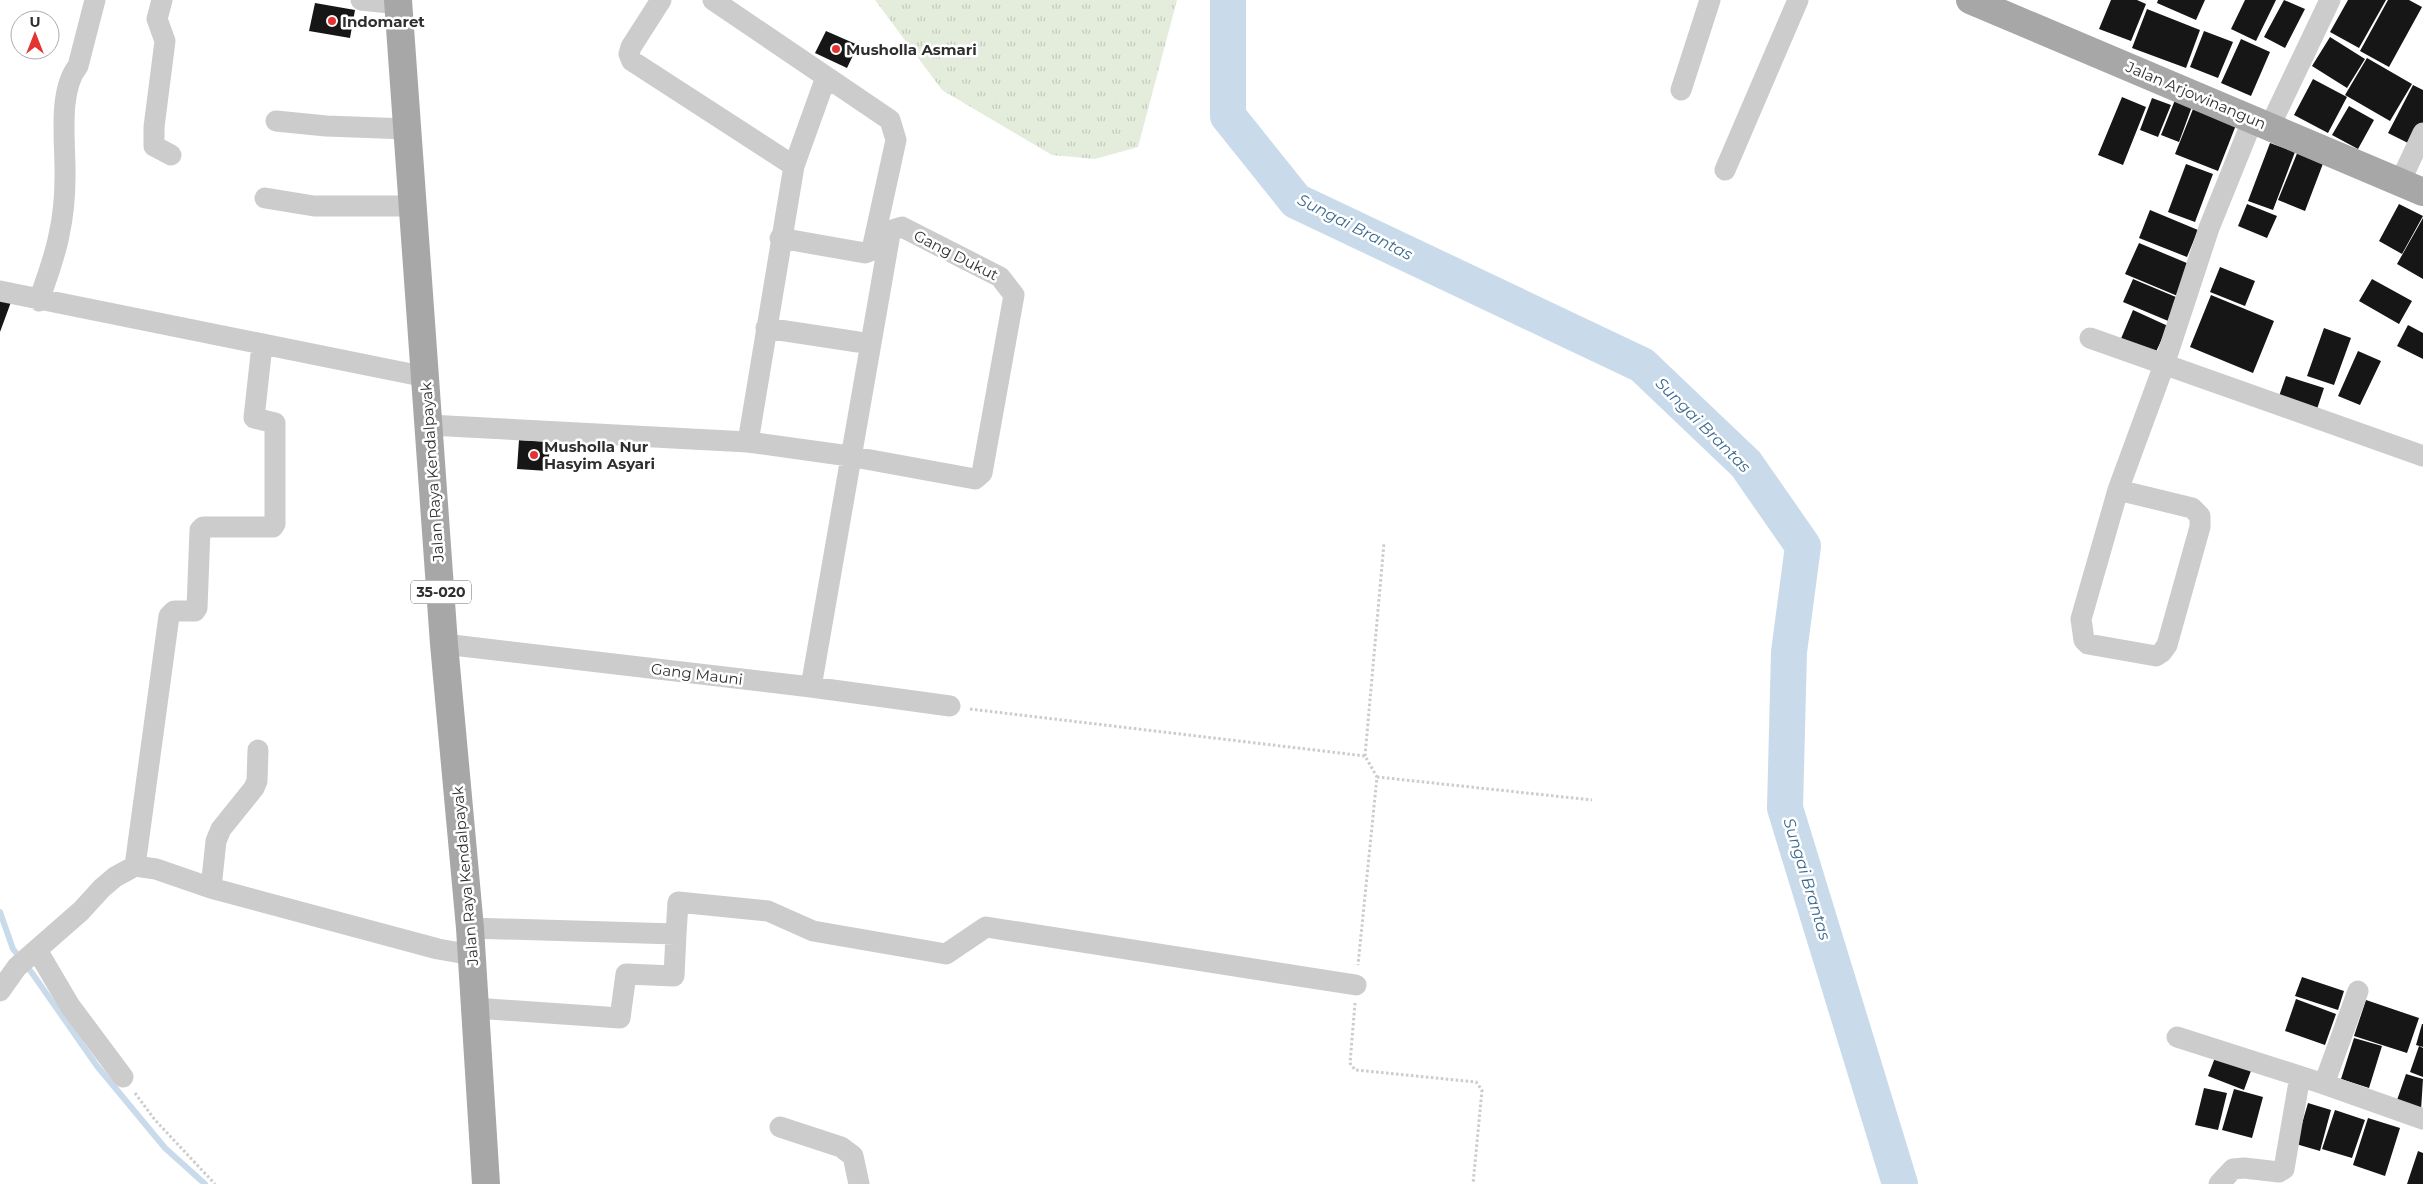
<svg xmlns="http://www.w3.org/2000/svg" width="2423" height="1184" viewBox="0 0 2423 1184" font-family="Montserrat,sans-serif">
	<style>
		.grass { fill: url(#grass-tufts) }
		.lines { fill: none; stroke-linecap: round; stroke-linejoin: round }
		.stream { stroke: #c9dbeb; stroke-width: 6 }
		.river { stroke: #c9dbeb; stroke-width: 36 }
		.building { fill: #161616 }
		.path { stroke: #ccc; stroke-width: 3; stroke-dasharray: 2.5 2.5; stroke-linecap: butt }
		.minor { stroke: #ccc; stroke-width: 21 }
		.major { stroke: #a7a7a7; stroke-width: 28 }
		.poi-dot { fill: #e43333; stroke: #fff; stroke-width: 2 }
		.labels { text-anchor: middle; dominant-baseline: central; stroke-width: 5; stroke-linejoin: round; paint-order: stroke }
		.shield { fill: #fff; stroke: #6d6d6d; stroke-width: 1 }
		.shield-label { font-size: 14px; font-weight: bold; fill: #2f2f2f }
		.poi-label { font-size: 15px; font-weight: bold; fill: #2f2f2f; stroke: #fff; text-anchor: start }
		.street-label { font-size: 15px; fill: #2f2f2f; stroke: #fff }
		.water-label { font-size: 16px; font-style: italic; fill: #3d6a90; stroke: #fff }
	</style>
	<defs>
		<pattern id="grass-tufts" width="24" height="20" patternUnits="userSpaceOnUse" patternTransform="scale(1.25)"><rect width="24" height="20" fill="#e4ecdc"/><path d="M3 7l-1-3M5 7V3M7 7l1-3M15 17l-1-3M17 17v-4M19 17l1-3" fill="none" stroke="#c4cbbd"/></pattern>
	</defs>
	<rect width="100%" height="100%" fill="#fff"/>
	<!-- grass -->
	<path class="grass" d="M875,0H1177L1138,147L1095,159L1052,155L942,90Z"/>
	<g class="lines">
		<!-- stream -->
		<path class="stream" d="M0,912L13,949L32,973L97,1066L165,1148L205,1184"/>
		<!-- river -->
		<path class="river" d="M1228,0V116L1296,201L1642,365L1746,464L1803,546L1789,652L1785,808L1900,1184"/>
	</g>
	<!-- building -->
	<path class="building" d="M2111,0H2137L2146,4L2131,41L2099,29Z
		M2158,0H2205L2196,20L2157,3Z
		M2245,0H2276L2256,41L2231,29Z
		M2284,0L2305,9L2285,48L2264,37Z
		M2348,0H2386L2359,48L2330,32Z
		M2388,0H2409L2422,7L2389,67L2360,51Z
		M315,3L355,10L350,38L309,31Z
		M2147,9L2200,30L2186,68L2132,48Z
		M826,31L858,45L847,68L815,53Z
		M2204,31L2233,42L2218,78L2190,67Z
		M2330,37L2365,59L2347,88L2312,66Z
		M2241,39L2270,52L2251,96L2221,83Z
		M2367,58L2412,84L2390,121L2345,95Z
		M2313,79L2347,97L2328,133L2294,115Z
		M2413,85L2423,90V124L2412,145L2388,133Z
		M2177,95L2194,101L2179,142L2161,135Z
		M2122,97L2146,107L2123,165L2098,155Z
		M2152,98L2171,105L2158,137L2140,130Z
		M2195,104L2238,120L2218,171L2175,154Z
		M2349,106L2374,120L2358,149L2332,135Z
		M2270,143L2295,152L2273,210L2248,201Z
		M2298,151L2324,161L2305,211L2278,200Z
		M2186,164L2213,174L2195,222L2168,212Z
		M2247,204L2277,216L2267,238L2238,226Z
		M2399,204L2423,216L2402,254L2379,241Z
		M2150,210L2198,230L2187,257L2139,238Z
		M2423,218V279L2397,264Z
		M2139,243L2194,266L2180,297L2125,274Z
		M2220,267L2255,281L2245,306L2210,292Z
		M2133,279L2183,300L2173,323L2123,302Z
		M2372,279L2412,301L2399,324L2359,301Z
		M2211,295L2274,321L2253,373L2190,347Z
		M0,300L11,302L0,332Z
		M2133,310L2168,326L2154,356L2120,341Z
		M2408,325L2423,333V359L2397,346Z
		M2324,328L2351,338L2334,385L2307,376Z
		M2358,351L2381,361L2360,405L2338,396Z
		M2286,376L2324,388L2316,412L2278,399Z
		M519,440L550,442L548,471L517,469Z
		M2302,977L2344,991L2338,1010L2295,996Z
		M2296,999L2336,1014L2325,1045L2285,1031Z
		M2366,1000L2419,1018L2407,1053L2354,1036Z
		M2422,1024H2423V1047L2416,1045Z
		M2354,1038L2382,1046L2369,1088L2341,1079Z
		M2419,1046L2423,1048V1077L2410,1072Z
		M2216,1055L2252,1068L2244,1090L2208,1076Z
		M2406,1074L2423,1079L2421,1110L2396,1103Z
		M2204,1088L2227,1093L2218,1130L2195,1125Z
		M2234,1089L2263,1097L2252,1138L2222,1130Z
		M2308,1103L2331,1110L2320,1151L2296,1144Z
		M2335,1110L2365,1120L2352,1158L2322,1149Z
		M2368,1118L2400,1128L2385,1176L2353,1165Z
		M2418,1151L2423,1153V1184H2407Z"/>
	<g class="lines">
		<!-- path -->
		<path class="path" d="M970,709L1365,756L1377,777L1358,965
			M1365,756L1384,543
			M1377,777L1592,800
			M1355,1003L1350,1063L1355,1070L1476,1082L1482,1090L1473,1184
			M135,1093L155,1120L215,1184"/>
		<!-- minor -->
		<path class="minor" d="M162,0L157,19L165,41L154,127V146L171,155
			M361,0L399,4
			M661,0L631,47L629,54L632,61L794,166
			M713,0L890,120L896,140L873,245L870,251L865,253L780,238
			M1681,90L1710,0
			M276,121L326,126L408,129
			M2270,126L2330,0
			M1725,170L1798,0
			M2400,182L2423,133
			M265,198L314,206H413
			M0,291L426,377
			M39,301C46,279 55,257 59,235C63,217 65,196 65,178C66,146 57,92 78,66L95,0
			M766,328L858,342
			M2090,338L2423,456
			M429,425L748,442L849,456L975,479L982,473L1014,295L1000,277L902,227L895,229L890,234L811,687
			M748,442L794,166L826,77
			M2118,490L2192,508L2200,516V527L2167,645L2162,652L2156,656L2088,644L2084,640L2081,619L2118,490L2164,365L2209,228L2253,119
			M444,644L811,687L950,706
			M135,866L169,616L174,611H195L197,608L200,530L203,527H273L275,524V423L254,418L262,345
			M211,888L216,841L221,829L254,788L257,781L258,750
			M470,928L676,934L674,976L626,974L620,1018L475,1008
			M676,934L678,902L768,911L813,931L946,954L986,927L1356,985
			M37,950L70,1006L123,1077
			M0,991L17,967L81,911L102,888L115,877L135,866L156,869L211,888L438,949L472,955
			M2177,1037L2324,1084L2423,1119
			M2324,1084L2358,991
			M780,1127L841,1147L853,1156L859,1184
			M2219,1184L2233,1169L2244,1168L2279,1172L2284,1169L2300,1076"/>
		<!-- major -->
		<path class="major" d="M398,0L444,644L470,928L486,1184
			M1970,0L2423,192"/>
	</g>
	<!-- markers -->
	<g class="poi-dot">
		<circle cx="332" cy="21" r="5"/>
		<circle cx="836" cy="49" r="5"/>
		<circle cx="534" cy="455" r="5"/>
	</g>
	<g class="labels">
		<!-- shield labels -->
		<rect class="shield" x="411" y="580.5" width="60" height="23" rx="4"/>
		<g class="shield-label">
			<text x="441" y="592">35-020</text>
		</g>
		<!-- poi labels -->
		<g class="poi-label">
			<text x="342" y="21">Indomaret</text>
			<text x="846" y="49">Musholla Asmari</text>
			<text x="544" y="446">Musholla Nur<tspan x="544" dy="17">Hasyim Asyari</tspan></text>
		</g>
		<!-- street labels -->
		<g class="street-label">
			<text transform="translate(2196 95) rotate(23)">Jalan Arjowinangun</text>
			<text transform="translate(956 255) rotate(27)">Gang Dukut</text>
			<text transform="translate(432 472) rotate(-94)">Jalan Raya Kendalpayak</text>
			<text transform="translate(697 674) rotate(7)">Gang Mauni</text>
			<text transform="translate(465 876) rotate(-95)">Jalan Raya Kendalpayak</text>
		</g>
		<!-- water labels -->
		<g class="water-label">
			<text transform="translate(1355 227) rotate(27)">Sungai Brantas</text>
			<text transform="translate(1703 425) rotate(45)">Sungai Brantas</text>
			<text transform="translate(1807 879) rotate(73)">Sungai Brantas</text>
		</g>
	</g>
	<!-- north arrow -->
	<g transform="translate(35 35)"><circle r="24" fill="#ffffff" stroke="#acacac"/>
	<path d="M0-4L9 19L0 12L-9 19Z" fill="#e43333"/>
	<text y="-8" font-size="14" font-weight="bold" text-anchor="middle" fill="#2f2f2f">U</text>
	</g>
</svg>
